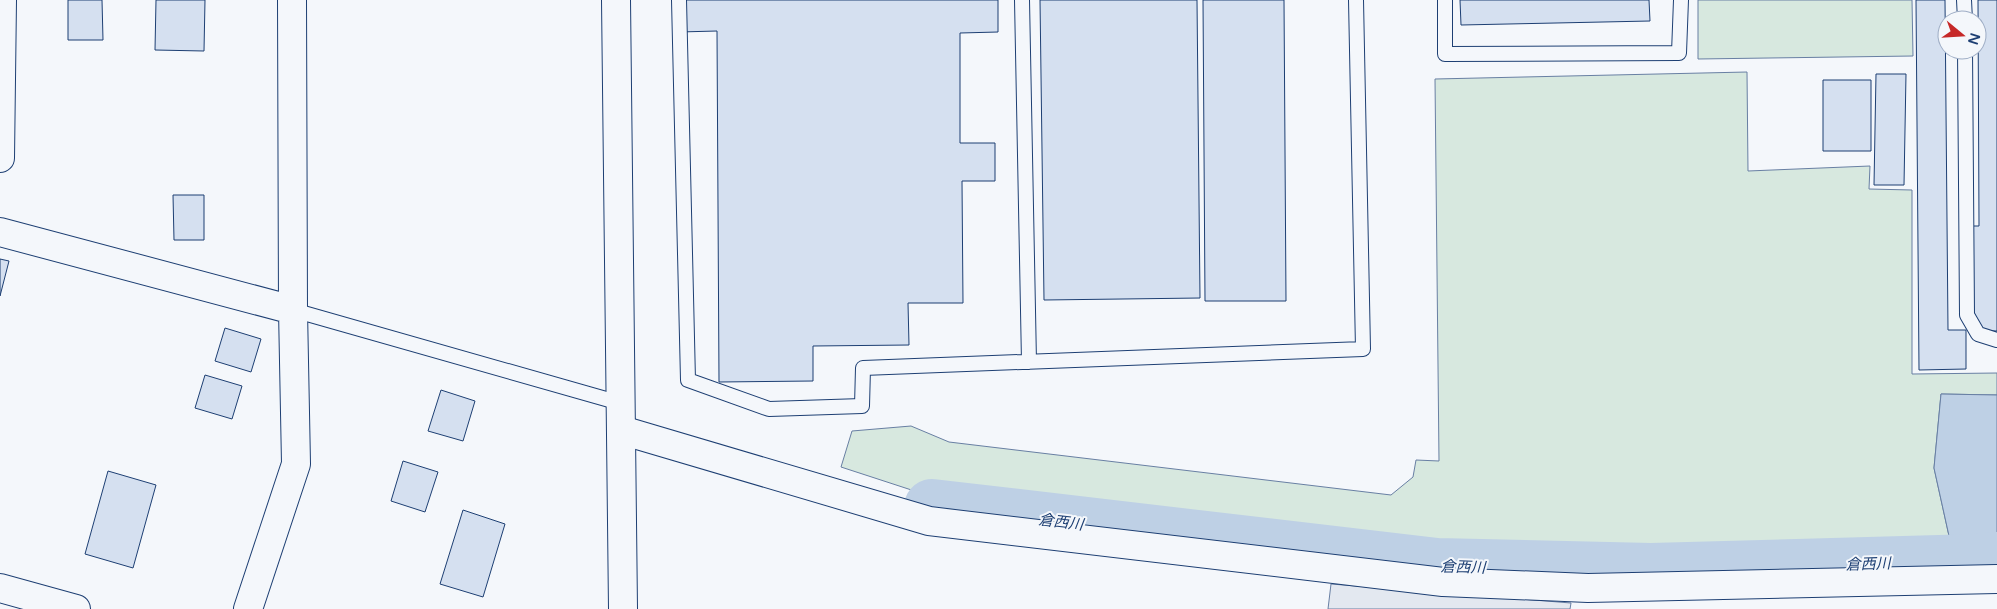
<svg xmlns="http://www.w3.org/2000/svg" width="1997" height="609" viewBox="0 0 1997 609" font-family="'Varela Round','Noto Sans JP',sans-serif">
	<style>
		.green { fill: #d7e8df; stroke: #687fa3 }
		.parking { fill: #e3e8f0; stroke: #687fa3 }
		.water { fill: #bed0e5; stroke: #687fa3 }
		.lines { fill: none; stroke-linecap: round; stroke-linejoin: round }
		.river { stroke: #bed0e5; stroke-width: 56 }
		.building { fill: #d5e0f0; stroke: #1d3f73 }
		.lane-casing { stroke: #1d3f73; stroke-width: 16 }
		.street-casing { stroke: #1d3f73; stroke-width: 30 }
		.secondary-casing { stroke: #1d3f73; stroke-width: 30 }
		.lane { stroke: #f4f7fb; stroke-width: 14 }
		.street { stroke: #f4f7fb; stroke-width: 28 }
		.secondary { stroke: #f4f7fb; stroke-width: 28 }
		.labels { text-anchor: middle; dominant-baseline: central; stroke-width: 4; stroke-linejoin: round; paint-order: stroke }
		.water-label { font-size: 15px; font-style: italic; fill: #1d3f73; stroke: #f4f7fb }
	</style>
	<rect width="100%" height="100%" fill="#f4f7fb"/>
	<!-- green -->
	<path class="green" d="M1698,0H1912L1913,56L1698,59Z
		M1747,72L1748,171L1870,166L1869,189L1912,190V374L1997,373V395L1941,394L1934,468L1953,554L1426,556L936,498L841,467L852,431L911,426L949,442L1391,495L1413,477L1416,460L1439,461L1435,79Z"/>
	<!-- parking -->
	<path class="parking" d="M1331,584L1571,603L1570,609H1328Z"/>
	<!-- water -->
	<path class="water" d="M1941,394L1997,395V553L1953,554L1934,468Z"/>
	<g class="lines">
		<!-- river -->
		<path class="river" d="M932,507L1437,566L1651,571L1975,562L1997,560"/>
	</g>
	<!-- building -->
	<path class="building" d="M68,0H102L103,40H68Z
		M156,0H205L204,51L155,50Z
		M679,0H998V32L960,33V143H995V181H962L963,303H908L909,345L813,346V381L719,382L717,31L679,32Z
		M1040,0H1197L1200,298L1044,300Z
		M1203,0H1284L1286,301H1205Z
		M1460,0H1649L1650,21L1461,25Z
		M1916,0H1945L1948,330H1966V369L1919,370Z
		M1978,0H1997V331H1974L1969,226H1979Z
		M1876,74H1906L1904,185H1874Z
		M1823,80H1871V151H1823Z
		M173,195H204V240H174Z
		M0,259L9,261L0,296Z
		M225,328L261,339L251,372L215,361Z
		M205,375L242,386L232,419L195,408Z
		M441,390L475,401L463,441L428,431Z
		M403,461L438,472L425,512L391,501Z
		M108,471L156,485L133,568L85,554Z
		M463,510L505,524L483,597L440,584Z"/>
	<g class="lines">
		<defs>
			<path id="lane" d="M679,0L688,380L769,409L862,406L863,368L1363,349L1356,0
				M1022,0L1029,362
				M1445,0V54L1679,53L1681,0
				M1964,0L1965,20
				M1965,50L1967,315L1978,334L1997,340
				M293,310L620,403"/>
			<path id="street" d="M0,158L2,0
				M0,232L293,310
				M621,430L929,521L1443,582L1588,588L1997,579
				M248,609L296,464L293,310L292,0"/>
			<path id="secondary" d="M616,0L623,609
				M0,588L76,609"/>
		</defs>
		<!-- lane casing -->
		<use href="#lane" class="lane-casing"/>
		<!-- street casing -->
		<use href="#street" class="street-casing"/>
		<!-- secondary casing -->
		<use href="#secondary" class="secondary-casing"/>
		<!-- lane -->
		<use href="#lane" class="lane"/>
		<!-- street -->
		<use href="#street" class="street"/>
		<!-- secondary -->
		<use href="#secondary" class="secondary"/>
	</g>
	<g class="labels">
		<!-- water labels -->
		<g class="water-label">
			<text transform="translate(1061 522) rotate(7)">倉西川</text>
			<text transform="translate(1868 564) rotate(-2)">倉西川</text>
			<text transform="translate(1463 567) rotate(2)">倉西川</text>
		</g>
	</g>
	<!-- north arrow -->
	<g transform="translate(1962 35) rotate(108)"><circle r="24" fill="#f4f7fb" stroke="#9eadc5"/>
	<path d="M0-4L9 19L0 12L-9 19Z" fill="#c62828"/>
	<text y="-8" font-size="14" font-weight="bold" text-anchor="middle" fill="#1d3f73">N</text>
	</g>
</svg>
